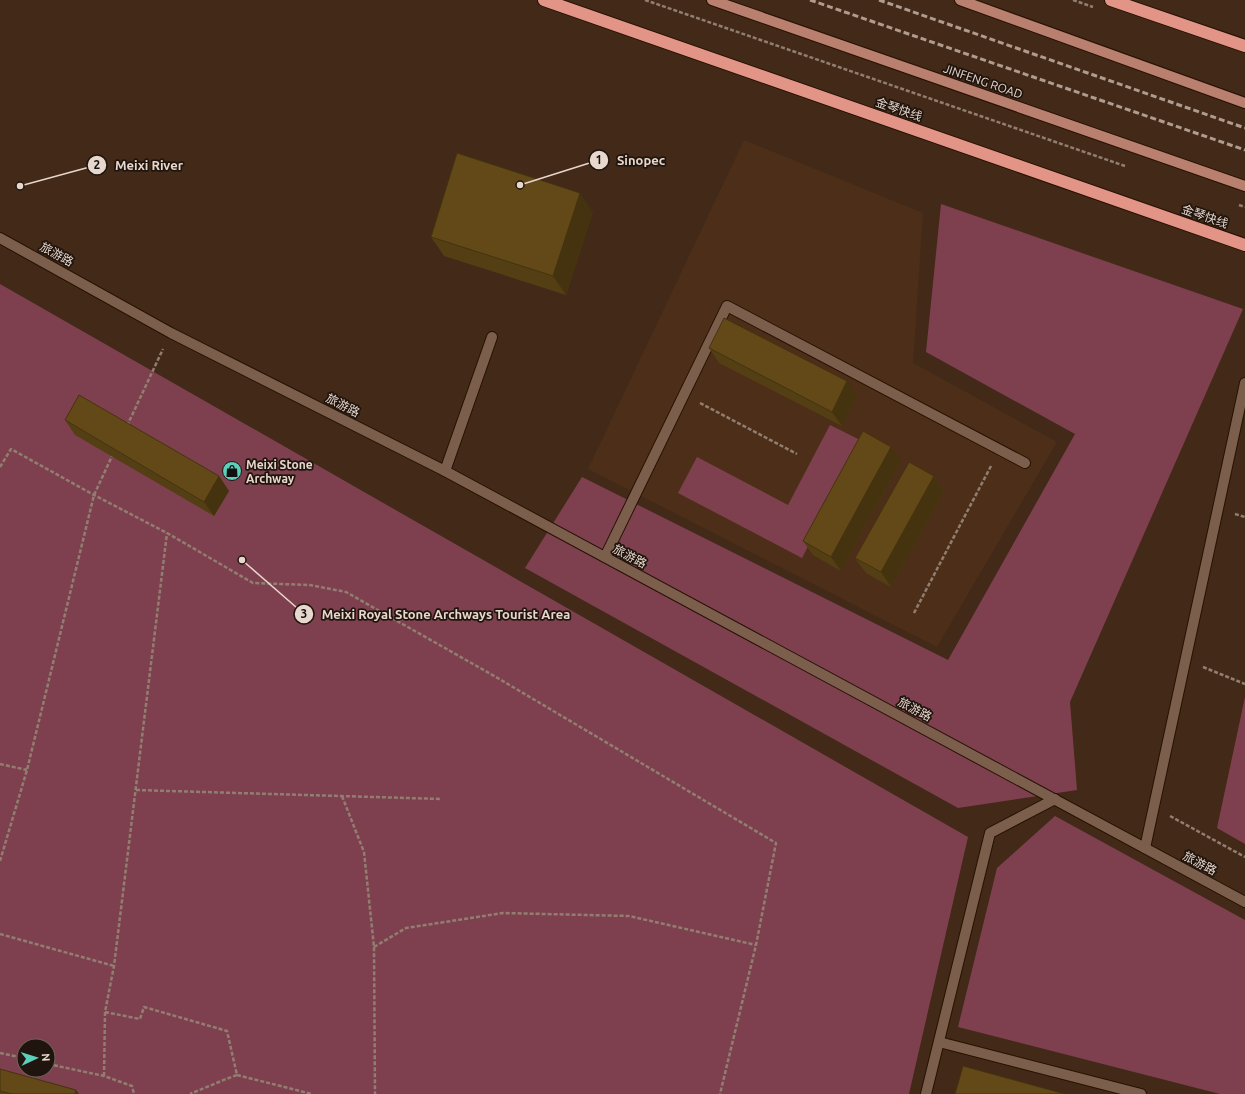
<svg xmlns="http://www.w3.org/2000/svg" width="1245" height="1094" viewBox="0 0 1245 1094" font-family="Ubuntu,'Noto Sans SC',sans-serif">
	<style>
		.built { fill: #4d2f19 }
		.green { fill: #7e404f; fill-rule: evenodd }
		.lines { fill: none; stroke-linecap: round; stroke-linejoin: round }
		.lane-casing { stroke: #271102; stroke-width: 12 }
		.secondary-casing { stroke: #271102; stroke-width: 12 }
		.primary-casing { stroke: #271102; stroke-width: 12 }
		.highway-casing { stroke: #271102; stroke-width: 14 }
		.path { stroke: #927e70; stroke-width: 2.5; stroke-dasharray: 4 2; stroke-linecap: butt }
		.lane { stroke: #7b5f4c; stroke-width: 10 }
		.secondary { stroke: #7b5f4c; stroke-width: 10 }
		.primary { stroke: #b97f6f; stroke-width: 10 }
		.highway { stroke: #e29587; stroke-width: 12 }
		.rail { stroke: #af9c8f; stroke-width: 3; stroke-dasharray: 6 3; stroke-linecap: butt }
		.wall { fill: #543f14 }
		.shaded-wall { fill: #453310 }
		.building { fill: #624917; stroke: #453310 }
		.labels { text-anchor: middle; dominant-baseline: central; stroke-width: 3.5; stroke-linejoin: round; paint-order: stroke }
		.street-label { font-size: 12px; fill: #e7d7cc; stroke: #20150e }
		.poi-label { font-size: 12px; font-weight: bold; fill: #e7d7cc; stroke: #20150e; text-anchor: start }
		.leader { fill: none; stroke: #e7d7cc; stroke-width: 1.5 }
		.callout-dot { fill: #e7d7cc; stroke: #20150e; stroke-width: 1.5 }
		.mark-label { font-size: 12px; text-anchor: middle; font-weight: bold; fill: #111 }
		.callout-label { font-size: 13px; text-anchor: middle; font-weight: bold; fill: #e7d7cc; stroke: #20150e; stroke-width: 3.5; stroke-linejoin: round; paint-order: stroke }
	</style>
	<rect width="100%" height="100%" fill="#422918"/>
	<!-- built -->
	<path class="built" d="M744,140L923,213L913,363L1057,442L937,647L588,469Z"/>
	<!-- green -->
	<path class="green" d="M941,204L1243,309L1070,702L1077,790L958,808L525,568L582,477L948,660L1075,434L926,352Z
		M0,284L968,837L909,1094H0ZM24,1046H48V1070H24Z
		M830,425L862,441L802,558L678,493L697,457L788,505Z
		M1245,697V844L1217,828Z
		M1055,816L1245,920V1094H1220L958,1027L997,868Z"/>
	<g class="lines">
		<defs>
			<path id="lane" d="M445,471L492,337
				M605,557L727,306L1025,463
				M1145,848L1245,383
				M939,1042L1141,1094
				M926,1094L990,833L1055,799"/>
			<path id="secondary" d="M0,238L171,333L445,471L1245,902"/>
			<path id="primary" d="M712,0L1245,186
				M960,0L1245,103"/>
			<path id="highway" d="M544,0L1245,245
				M1111,0L1245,46"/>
		</defs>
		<!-- lane casing -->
		<use href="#lane" class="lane-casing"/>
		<!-- secondary casing -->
		<use href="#secondary" class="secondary-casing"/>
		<!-- primary casing -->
		<use href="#primary" class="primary-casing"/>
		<!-- highway casing -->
		<use href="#highway" class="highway-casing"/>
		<!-- path -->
		<path class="path" d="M645,0L1125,166
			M1073,0L1093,7
			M1239,205L1245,207
			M700,403L797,454
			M127,426L163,349
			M0,467L11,449L94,495L167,533L253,583L310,585L346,592L496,677L776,843L756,945L720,1094
			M1235,514L1245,517
			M914,613L991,466
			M1203,667L1245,684
			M0,764L27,770
			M136,790L441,799
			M342,796L364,852L374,947L375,1094
			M1170,816L1245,857
			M0,861L27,770L94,495L113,454
			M0,934L114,966
			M374,947L406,928L503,913L629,916L756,945
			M105,1012L140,1019L144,1007L227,1031L237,1075L226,1079L190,1094
			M0,1053L24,1058
			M48,1064L104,1076L132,1086L134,1094
			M237,1075L312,1094
			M104,1076L105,1012L114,966L167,533"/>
		<!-- lane -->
		<use href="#lane" class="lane"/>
		<!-- secondary -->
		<use href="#secondary" class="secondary"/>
		<!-- primary -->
		<use href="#primary" class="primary"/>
		<!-- highway -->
		<use href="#highway" class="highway"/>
		<!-- rail -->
		<path class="rail" d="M810,0L1245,150
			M879,0L1245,128"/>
	</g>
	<!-- wall -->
	<path class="wall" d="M593,212L566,295L444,256L431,237Z
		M709,348L857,396L842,426L719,363Z
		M65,420L219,476L229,491L214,516L75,435Z
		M901,461L841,571L813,555L803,541Z
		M934,476L944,491L891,587L866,573L855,558Z
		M0,1069L79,1094H0Z"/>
	<!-- shaded-wall -->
	<path class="shaded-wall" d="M580,193L593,212L566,295L553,276Z
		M847,381L857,396L842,426L832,412Z
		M891,447L901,461L841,571L831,557Z
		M219,476L229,491L214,516L204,502Z
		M934,476L944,491L891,587L881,572Z
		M76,1090L79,1094H75Z"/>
	<!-- building -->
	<path class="building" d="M457,153L580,193L553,276L431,237Z
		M724,318L847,381L832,412L709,348Z
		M79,395L219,476L204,502L65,420Z
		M863,431L891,447L831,557L803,541Z
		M909,462L934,476L881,572L855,558Z
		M963,1066L1065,1094H955Z
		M0,1069L76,1090L75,1094H12L0,1091Z"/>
	<!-- icons -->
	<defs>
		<symbol id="shop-disc" viewBox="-11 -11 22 22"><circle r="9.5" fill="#5bcebc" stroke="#20150e"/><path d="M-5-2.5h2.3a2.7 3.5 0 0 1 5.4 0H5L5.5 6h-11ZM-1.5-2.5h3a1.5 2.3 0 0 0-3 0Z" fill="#111"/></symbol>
	</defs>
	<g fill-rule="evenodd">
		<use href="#shop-disc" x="221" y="460" width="22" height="22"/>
	</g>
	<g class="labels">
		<!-- street labels -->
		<g class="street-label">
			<text transform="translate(983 81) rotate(19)">JINFENG ROAD</text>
			<text transform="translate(899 109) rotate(19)">金琴快线</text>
			<text transform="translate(1205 216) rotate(19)">金琴快线</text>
			<text transform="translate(57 254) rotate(29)">旅游路</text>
			<text transform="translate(343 405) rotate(27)">旅游路</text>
			<text transform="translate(630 556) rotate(28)">旅游路</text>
			<text transform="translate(915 709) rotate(28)">旅游路</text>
			<text transform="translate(1200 863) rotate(28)">旅游路</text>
		</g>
		<!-- poi labels -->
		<g class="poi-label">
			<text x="246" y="464">Meixi Stone<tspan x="246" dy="14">Archway</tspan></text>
		</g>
	</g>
	<!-- callouts -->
	<path class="leader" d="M520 185L599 160M20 186L97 165M242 560L304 614"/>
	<g class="callout-dot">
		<circle cx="520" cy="185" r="4"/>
		<circle cx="20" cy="186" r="4"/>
		<circle cx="242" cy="560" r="4"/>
		<circle cx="599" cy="160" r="10"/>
		<circle cx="97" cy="165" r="10"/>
		<circle cx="304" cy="614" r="10"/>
	</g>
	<g class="mark-label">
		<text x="599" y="164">1</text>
		<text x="97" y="169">2</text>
		<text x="304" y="618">3</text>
	</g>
	<g class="callout-label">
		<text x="641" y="165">Sinopec</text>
		<text x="149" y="170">Meixi River</text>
		<text x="446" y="619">Meixi Royal Stone Archways Tourist Area</text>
	</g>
	<!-- north arrow -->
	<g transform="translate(36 1058) rotate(86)"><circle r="19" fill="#20150e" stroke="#70635a"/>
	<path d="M0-3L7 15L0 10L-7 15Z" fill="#5bcebc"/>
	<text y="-6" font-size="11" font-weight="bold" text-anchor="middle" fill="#e7d7cc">N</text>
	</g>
</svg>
